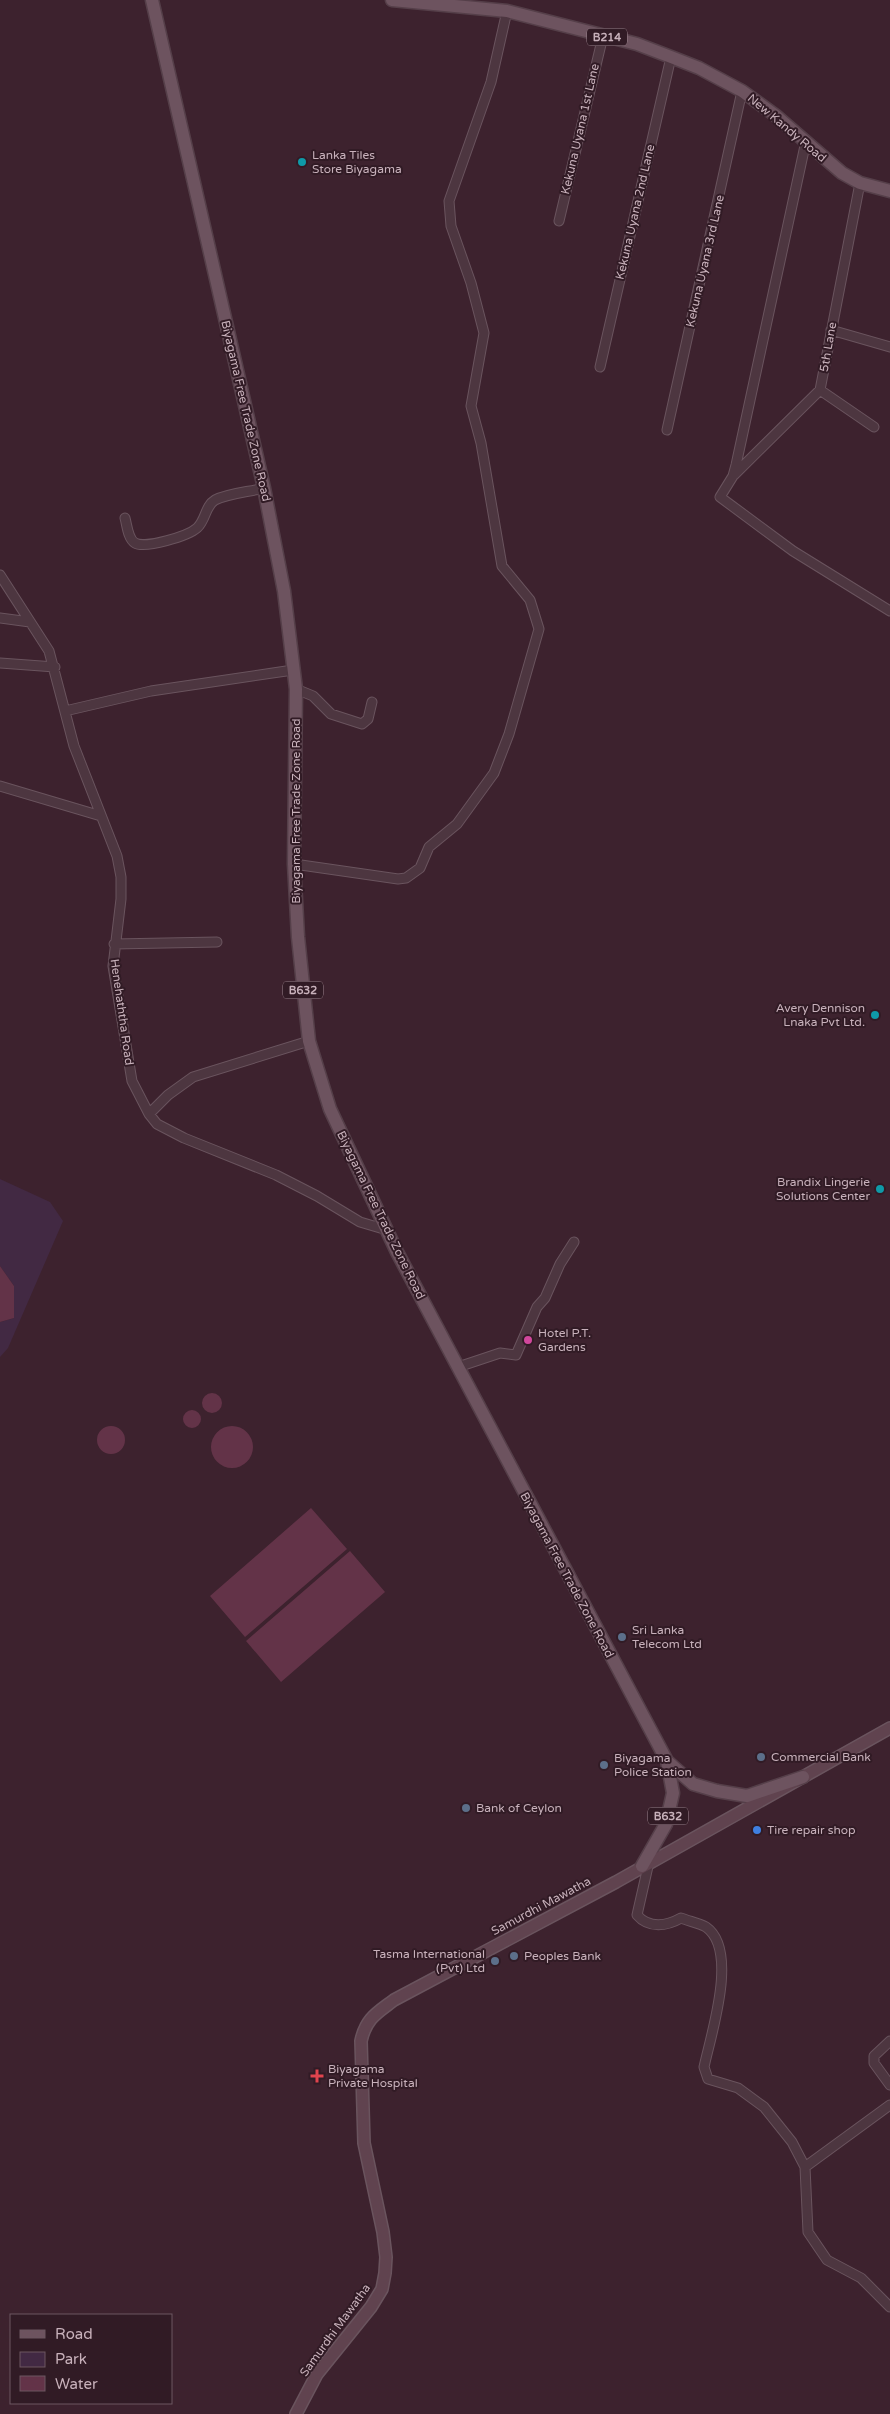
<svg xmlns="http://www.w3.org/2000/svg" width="890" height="2414" viewBox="0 0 890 2414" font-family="'Varela Round',sans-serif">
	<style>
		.green { fill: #422943 }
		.water { fill: #633348 }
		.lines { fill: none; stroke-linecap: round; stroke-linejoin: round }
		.minor-casing { stroke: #6a545e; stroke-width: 11 }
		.secondary-casing { stroke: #6a545e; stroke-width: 14 }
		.primary-casing { stroke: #553f49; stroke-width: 15 }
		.minor { stroke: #4d3640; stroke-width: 9 }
		.secondary { stroke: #60434f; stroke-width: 11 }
		.primary { stroke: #6d535f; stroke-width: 12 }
		.culture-dot { fill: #0f9aa8; stroke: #311b25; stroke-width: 2 }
		.hotel-dot { fill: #d1479c; stroke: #311b25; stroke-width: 2 }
		.service-dot { fill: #5c6f8a; stroke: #311b25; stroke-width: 2 }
		.shop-dot { fill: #3f7fe0; stroke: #311b25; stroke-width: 2 }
		.health-dot { fill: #e0444e; stroke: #311b25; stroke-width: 2 }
		.labels { text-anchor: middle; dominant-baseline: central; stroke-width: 4; stroke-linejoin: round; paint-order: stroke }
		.shield { fill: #311b25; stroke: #9b848e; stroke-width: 1 }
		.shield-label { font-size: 11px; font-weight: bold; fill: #c8b1bb }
		.street-label { font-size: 12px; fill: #c8b1bb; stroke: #311b25 }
		.poi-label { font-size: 12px; fill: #c8b1bb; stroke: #311b25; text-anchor: start }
	</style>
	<rect width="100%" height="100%" fill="#3d222e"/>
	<!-- green -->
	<path class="green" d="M0,1179L50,1202L63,1221L8,1348L0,1357V1322L14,1318V1286L0,1266Z"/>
	<!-- water -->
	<path class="water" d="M0,1266L14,1286V1318L0,1322Z
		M202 1403a10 10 0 1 1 20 0a10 10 0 1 1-20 0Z
		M183 1419a9 9 0 1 1 18 0a9 9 0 1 1-18 0Z
		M97 1440a14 14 0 1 1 28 0a14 14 0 1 1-28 0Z
		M211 1447a21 21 0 1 1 42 0a21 21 0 1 1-42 0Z
		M311,1508L347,1549L245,1637L210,1596Z
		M350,1551L385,1592L281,1682L246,1641Z"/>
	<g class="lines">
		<defs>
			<path id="minor" d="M806,141L736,465L733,476L720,497L793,551L890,611
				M559,221L603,36
				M831,330L890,347
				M600,367L671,57
				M820,390L874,427
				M667,430L742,91
				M734,475L820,390L860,183
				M125,518C127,525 128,539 135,543C145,549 188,536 197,528C206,520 205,506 215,500C229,493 249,492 264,488
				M0,575L49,651L74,746L117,856L121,877V899L113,966L132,1081L149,1114L157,1124L184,1138L276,1175L317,1196L360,1222L387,1230
				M0,618L30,622
				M0,663L55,667
				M296,689L313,696L331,714L362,724L368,719L372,702
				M65,711L151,691L293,670
				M0,786L101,816
				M294,864L398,879L406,878L420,868L429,847L457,824L494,773L509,734L539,629L530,600L502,566L481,443L471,406L484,333L471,283L451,226L449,201L491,82L507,11
				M114,944L217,942
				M149,1114L168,1095L193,1077L309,1041
				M458,1367L500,1353L516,1355L537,1307L545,1298L560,1264L574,1242
				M649,1862L637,1915C649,1929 667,1926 681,1918C688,1921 699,1923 706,1927C739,1950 711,2034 704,2067L708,2079L738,2088L764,2107L792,2142L805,2167L808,2232L827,2260L861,2278L890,2307
				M890,2041L874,2056V2063L890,2085
				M805,2167L890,2105"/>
			<path id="secondary" d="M296,2414L317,2374L371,2307L382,2289L385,2273L386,2257L383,2232L364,2143L361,2041C366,2018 377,2013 394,2000L616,1882L890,1728"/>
			<path id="primary" d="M152,0L264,488L284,591L296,689L294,864L298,937L309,1041L317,1067L330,1109L397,1252L667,1761L693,1784L717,1791L747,1796L803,1777
				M392,0L507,11L637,44L671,57L699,68L742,91L775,115L842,173L860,183L890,191
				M642,1866L666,1824L673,1793L667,1761"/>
		</defs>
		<!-- minor casing -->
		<use href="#minor" class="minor-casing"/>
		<!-- secondary casing -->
		<use href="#secondary" class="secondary-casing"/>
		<!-- primary casing -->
		<use href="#primary" class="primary-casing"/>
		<!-- minor -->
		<use href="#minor" class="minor"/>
		<!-- secondary -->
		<use href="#secondary" class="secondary"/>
		<!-- primary -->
		<use href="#primary" class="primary"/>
	</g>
	<!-- markers -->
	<g class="culture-dot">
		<circle cx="302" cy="162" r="5"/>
		<circle cx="875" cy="1015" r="5"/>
		<circle cx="880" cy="1189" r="5"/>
	</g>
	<circle class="hotel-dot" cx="528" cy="1340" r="5"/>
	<g class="service-dot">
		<circle cx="622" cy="1637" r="5"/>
		<circle cx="761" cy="1757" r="5"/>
		<circle cx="604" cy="1765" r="5"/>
		<circle cx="466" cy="1808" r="5"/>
		<circle cx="514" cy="1956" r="5"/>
		<circle cx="495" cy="1961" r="5"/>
	</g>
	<circle class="shop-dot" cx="757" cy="1830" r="5"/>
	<path class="health-dot" d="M314.5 2068.5h5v5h5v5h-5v5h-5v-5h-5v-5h5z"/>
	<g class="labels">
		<!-- shield labels -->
		<g class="shield">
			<rect x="587" y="28.5" width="40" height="17" rx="4"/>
			<rect x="283" y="981.5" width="40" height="17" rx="4"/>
			<rect x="648" y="1807.5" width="40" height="17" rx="4"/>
		</g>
		<g class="shield-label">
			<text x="607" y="37">B214</text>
			<text x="303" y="990">B632</text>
			<text x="668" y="1816">B632</text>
		</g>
		<!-- street labels -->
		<g class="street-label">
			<text transform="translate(787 128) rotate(40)">New Kandy Road</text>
			<text transform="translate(580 129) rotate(-77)">Kekuna Uyana 1st Lane</text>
			<text transform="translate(635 212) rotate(-77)">Kekuna Uyana 2nd Lane</text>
			<text transform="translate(705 261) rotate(-77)">Kekuna Uyana 3rd Lane</text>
			<text transform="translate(828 347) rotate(-80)">5th Lane</text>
			<text transform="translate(246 411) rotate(77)">Biyagama Free Trade Zone Road</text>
			<text transform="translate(296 811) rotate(-90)">Biyagama Free Trade Zone Road</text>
			<text transform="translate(122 1012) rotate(82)">Henehaththa Road</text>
			<text transform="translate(381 1215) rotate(64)">Biyagama Free Trade Zone Road</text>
			<text transform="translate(567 1575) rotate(62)">Biyagama Free Trade Zone Road</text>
			<text transform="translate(541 1906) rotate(-28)">Samurdhi Mawatha</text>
			<text transform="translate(335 2330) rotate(-54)">Samurdhi Mawatha</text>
		</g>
		<!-- poi labels -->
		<g class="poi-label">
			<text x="312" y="155">Lanka Tiles<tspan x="312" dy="14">Store Biyagama</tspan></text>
			<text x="865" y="1008" text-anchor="end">Avery Dennison<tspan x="865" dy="14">Lnaka Pvt Ltd.</tspan></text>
			<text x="870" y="1182" text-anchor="end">Brandix Lingerie<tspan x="870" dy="14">Solutions Center</tspan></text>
			<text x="538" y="1333">Hotel P.T.<tspan x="538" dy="14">Gardens</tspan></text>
			<text x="632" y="1630">Sri Lanka<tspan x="632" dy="14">Telecom Ltd</tspan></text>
			<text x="771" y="1757">Commercial Bank</text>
			<text x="614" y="1758">Biyagama<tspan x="614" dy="14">Police Station</tspan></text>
			<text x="476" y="1808">Bank of Ceylon</text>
			<text x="767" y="1830">Tire repair shop</text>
			<text x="485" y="1954" text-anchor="end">Tasma International<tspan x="485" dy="14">(Pvt) Ltd</tspan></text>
			<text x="524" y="1956">Peoples Bank</text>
			<text x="328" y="2069">Biyagama<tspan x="328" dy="14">Private Hospital</tspan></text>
		</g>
	</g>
	<!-- legend -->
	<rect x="10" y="2314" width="162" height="90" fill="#311b25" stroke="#6d5761"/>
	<rect x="20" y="2330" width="25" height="8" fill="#6d535f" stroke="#6d5761"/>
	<text x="55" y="2339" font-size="15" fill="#c8b1bb">Road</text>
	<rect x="20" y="2352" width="25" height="15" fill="#422943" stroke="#6d5761"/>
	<text x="55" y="2364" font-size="15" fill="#c8b1bb">Park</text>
	<rect x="20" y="2376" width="25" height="15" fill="#633348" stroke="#6d5761"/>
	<text x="55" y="2389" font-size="15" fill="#c8b1bb">Water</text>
</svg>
